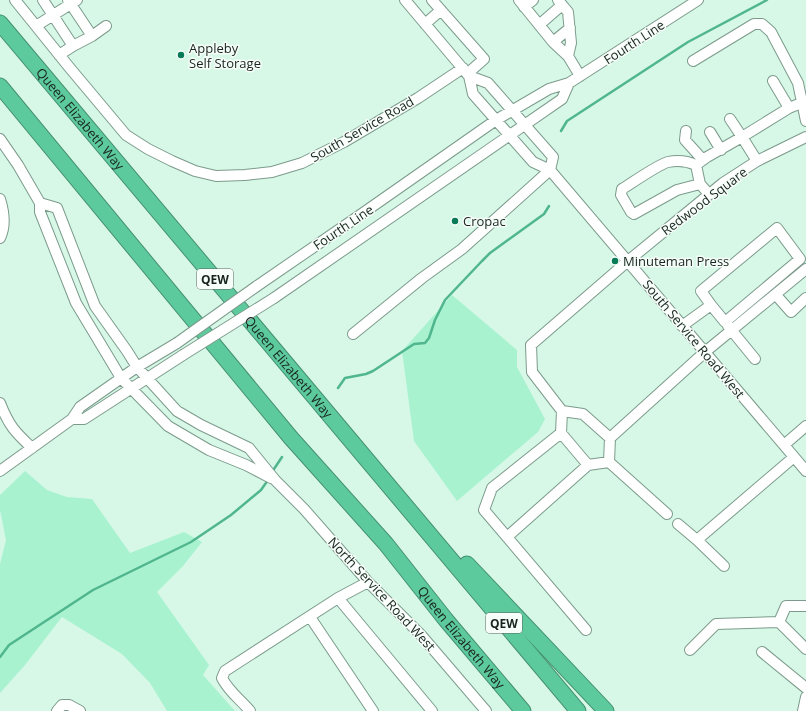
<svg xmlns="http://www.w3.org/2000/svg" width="806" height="711" viewBox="0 0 806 711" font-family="'Open Sans',sans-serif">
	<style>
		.green { fill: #a9f2d0 }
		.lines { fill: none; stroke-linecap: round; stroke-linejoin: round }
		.stream { stroke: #50b68d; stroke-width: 2.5 }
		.minor-casing { stroke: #7c9b8c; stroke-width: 12 }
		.highway-casing { stroke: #459071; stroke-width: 17 }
		.minor { stroke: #fff; stroke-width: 10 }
		.highway { stroke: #5dca9d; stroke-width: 15 }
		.minor-bridge-casing { stroke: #7c9b8c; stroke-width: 12; stroke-linecap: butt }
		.minor-bridge { stroke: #fff; stroke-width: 10 }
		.poi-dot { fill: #077b57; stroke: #f7fefa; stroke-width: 1.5 }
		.labels { text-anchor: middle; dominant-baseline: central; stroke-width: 3; stroke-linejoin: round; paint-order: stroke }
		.shield { fill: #f7fefa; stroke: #5b6560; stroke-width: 1 }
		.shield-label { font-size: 12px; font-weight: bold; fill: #18241e }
		.street-label { font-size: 13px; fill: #18241e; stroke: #f7fefa }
		.poi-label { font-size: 13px; fill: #18241e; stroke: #f7fefa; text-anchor: start }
	</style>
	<rect width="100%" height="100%" fill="#d7f8e7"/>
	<!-- green -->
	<path class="green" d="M452,295L517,350V367L545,419L538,432L457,501L414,441L402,351Z
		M25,471L47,490L67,497L92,499L130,553L184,532L202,542L183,566L157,592L209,665L203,675L235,711H167L150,683L122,654L62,617L25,665L0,693V564L6,540L0,510V495Z"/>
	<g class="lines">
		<!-- stream -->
		<path class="stream" d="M561,131L567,121L688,42L767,0
			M338,388L345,378L366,374L373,371L414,344L425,343L429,338L435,320L445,300L482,261L490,253L544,214L549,206
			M274,469L282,457
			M0,657L9,645L93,590L191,542L231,515L261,490L268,480"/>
		<defs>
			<path id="minor" d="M15,0L69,67L126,135L148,149L172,161L195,171L216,176L245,175L272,172L302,163L344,142L418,98L463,68
				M43,0L73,46L59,55
				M68,0L92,36
				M405,0L469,76L473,94L533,162L550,170L806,471
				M432,0L484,59L467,74
				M519,0L553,42L568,56L580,76
				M558,0L568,12L571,43L568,56
				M524,7L533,0
				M425,24L441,10
				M539,25L562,5
				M36,26L77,0
				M553,42L570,28
				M73,46L92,36L106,26
				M693,61L754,24H762L771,32L798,83L806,121
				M469,76L488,83L553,157L550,170
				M773,81L789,108
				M730,119L742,137L789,108L806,101
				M686,131L685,140L703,160
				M710,132L721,150
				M0,139L18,165L40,203V212L76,303L121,378L168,426L209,450L246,465L271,478
				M696,165L707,157L742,137L757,161
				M700,184L677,190L634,214L631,212L621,195L622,189C632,183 659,164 668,162C678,160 687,161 696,165L700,184L709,194
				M0,199C4,212 6,226 0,238
				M40,203L57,208L95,306L127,351L137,367L177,411L201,425L249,448L275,480L304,509L368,582L421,635L486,711
				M257,286L353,220L496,120L549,89L569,83L698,0
				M776,295L791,312L806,298
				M274,298L562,99L569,83
				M682,326L711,305L701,291L777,228L800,259L725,322L711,305
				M728,326L755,359
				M353,334L422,278L462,249L550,170
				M0,403C9,426 15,432 32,448
				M562,411L532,372L531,345L628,261L723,183L757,161L806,137
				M562,411L561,433L588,465
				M562,411L583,414L610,438
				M72,419H84L183,355
				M561,433L492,488L484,510L586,630
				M784,445L806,426
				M609,462L667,514
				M0,471L72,419L80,407L137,367L177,343
				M678,524L697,540L724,566
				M507,537L588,465L609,462L610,438L705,352L806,269
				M697,540L794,457
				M338,598L432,711
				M310,617L373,711
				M779,622L806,649
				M690,650L716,624L779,622L786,606H806
				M762,652L806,688
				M57,711L62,705H69L80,711
				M250,711C241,700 229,692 222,678L225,671L338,598L368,582
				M803,711L806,697"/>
			<g id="highway">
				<path id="s1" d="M0,23L578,711"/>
				<path id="s2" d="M0,86L291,438L386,544L446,620L523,711"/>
				<path d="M467,564L606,711"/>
			</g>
		</defs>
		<!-- minor casing -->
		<use href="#minor" class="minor-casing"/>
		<!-- highway casing -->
		<use href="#highway" class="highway-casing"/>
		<!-- minor -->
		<use href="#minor" class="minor"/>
		<!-- highway -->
		<use href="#highway" class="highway"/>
		<defs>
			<path id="minor-bridge" d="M177,343L257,286
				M183,355L274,298"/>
		</defs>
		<!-- minor-bridge casing -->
		<use href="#minor-bridge" class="minor-bridge-casing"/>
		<!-- minor-bridge -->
		<use href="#minor-bridge" class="minor-bridge"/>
	</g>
	<!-- markers -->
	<g class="poi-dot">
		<circle cx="181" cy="55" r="4"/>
		<circle cx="455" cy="221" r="4"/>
		<circle cx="615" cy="261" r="4"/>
	</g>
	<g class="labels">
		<!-- shield labels -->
		<g class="shield">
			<rect x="197" y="269" width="36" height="20" rx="3"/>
			<rect x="486" y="613" width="36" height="20" rx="3"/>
		</g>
		<g class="shield-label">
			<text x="215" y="279">QEW</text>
			<text x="504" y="623">QEW</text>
		</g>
		<!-- street labels -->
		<g class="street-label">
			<text transform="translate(634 42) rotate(-33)">Fourth Line</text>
			<text stroke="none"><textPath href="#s1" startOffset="125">Queen Elizabeth Way</textPath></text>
			<text transform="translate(362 129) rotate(-30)">South Service Road</text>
			<text transform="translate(704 201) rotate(-37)">Redwood Square</text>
			<text transform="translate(343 227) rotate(-34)">Fourth Line</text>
			<text transform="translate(694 339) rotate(50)">South Service Road West</text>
			<text stroke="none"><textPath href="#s1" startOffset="449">Queen Elizabeth Way</textPath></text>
			<text transform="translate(382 594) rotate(47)">North Service Road West</text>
			<text stroke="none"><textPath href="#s2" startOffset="719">Queen Elizabeth Way</textPath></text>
		</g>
		<!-- poi labels -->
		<g class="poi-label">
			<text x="189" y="48">Appleby<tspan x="189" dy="15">Self Storage</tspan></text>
			<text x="463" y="221">Cropac</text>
			<text x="623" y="261">Minuteman Press</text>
		</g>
	</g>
</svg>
